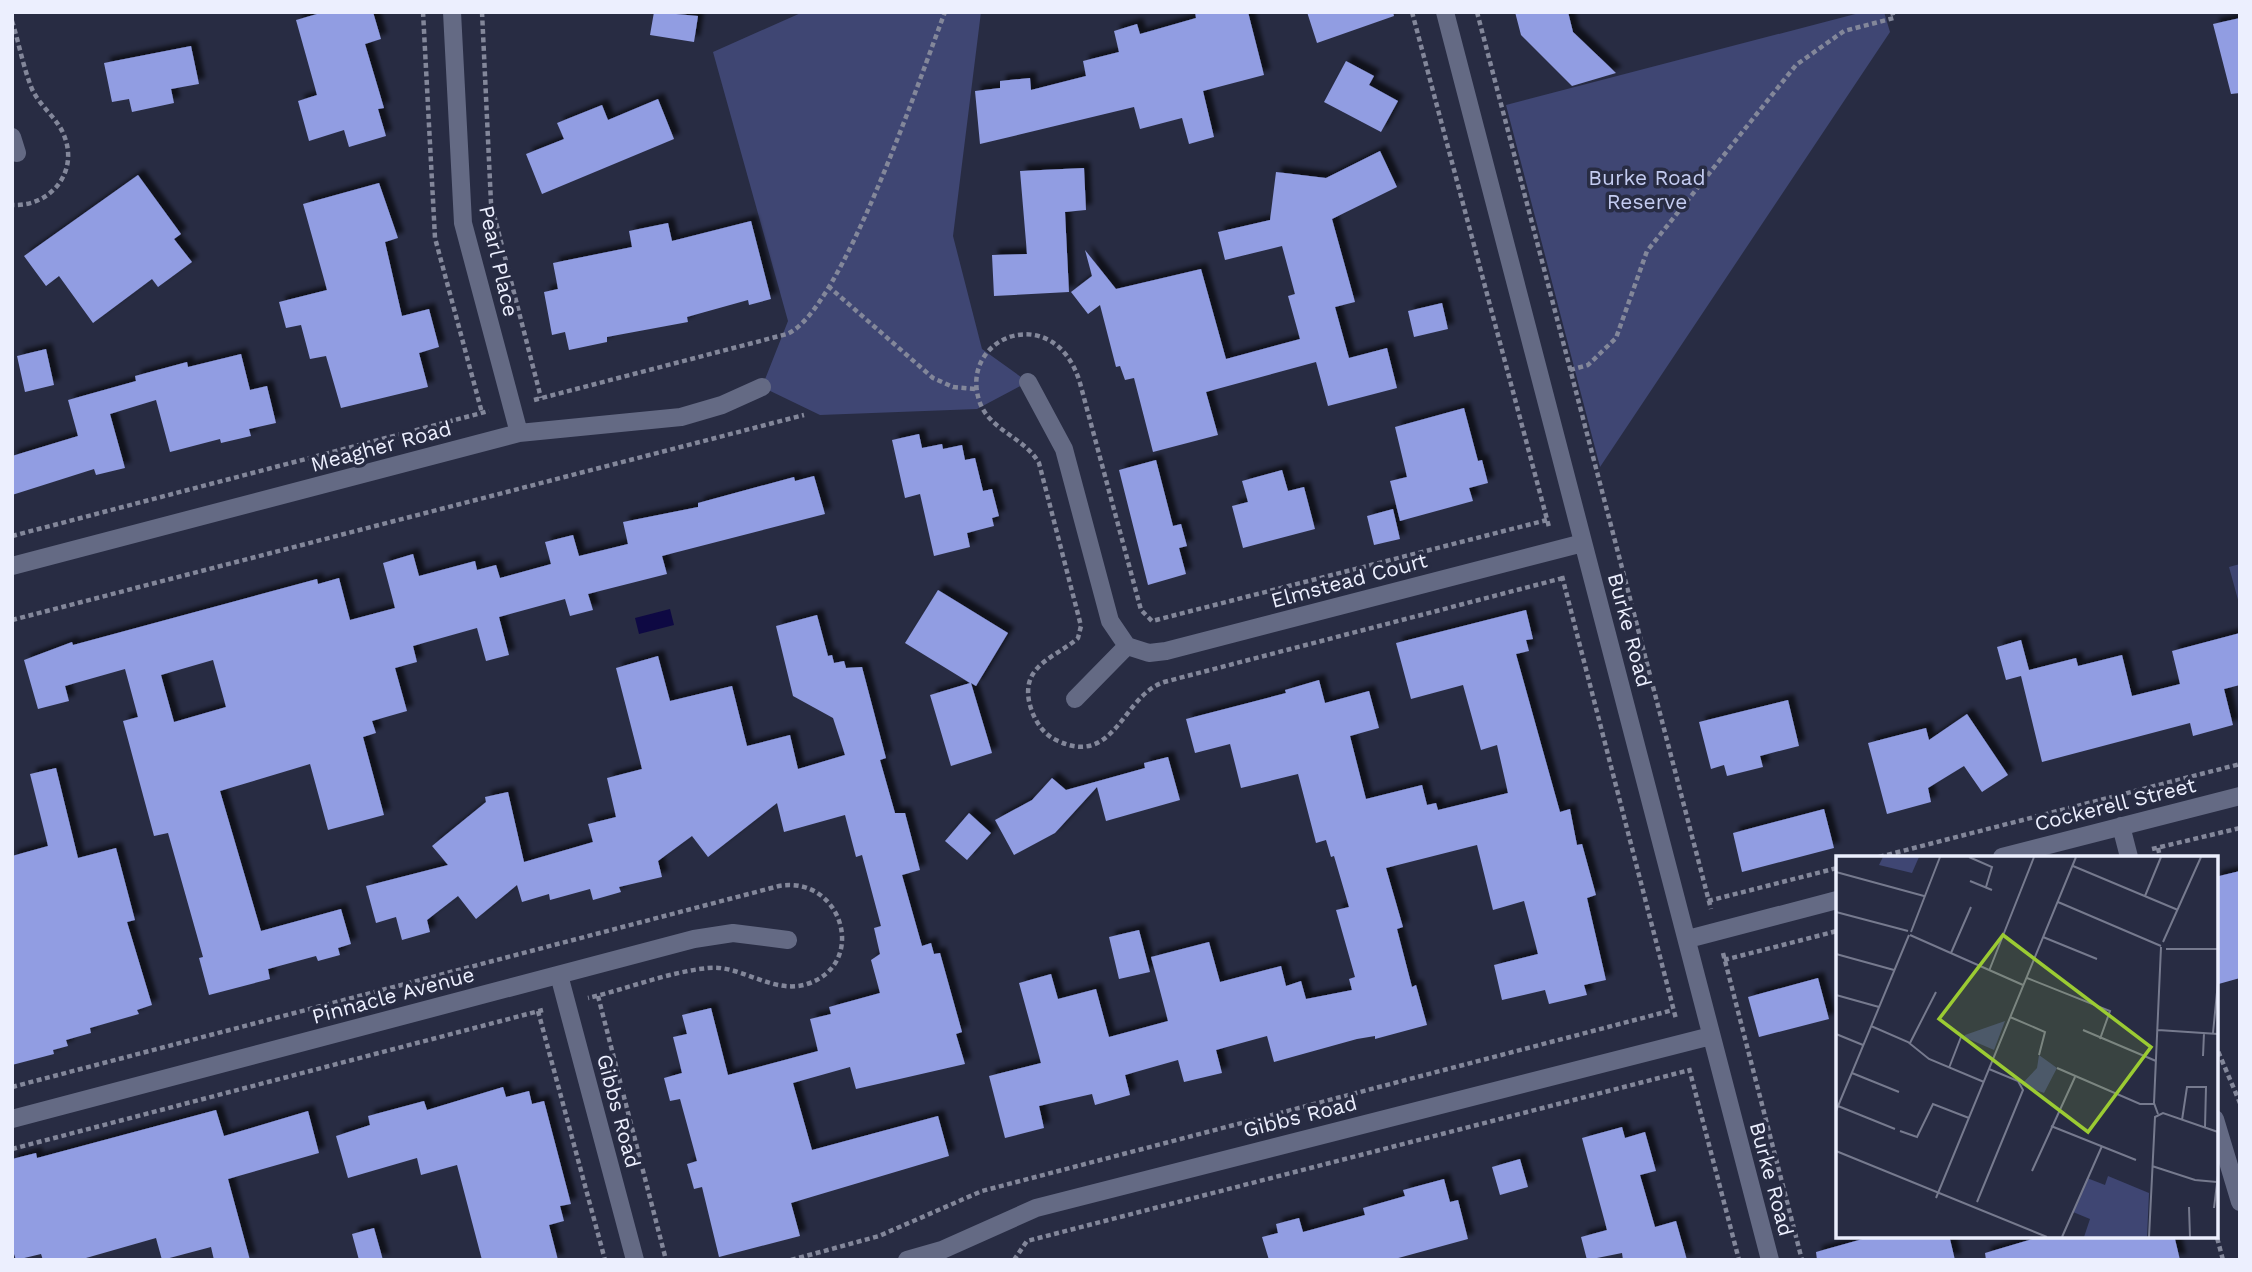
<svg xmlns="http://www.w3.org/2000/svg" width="2252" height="1272" viewBox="0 0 2252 1272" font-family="'Work Sans',sans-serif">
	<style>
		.green { fill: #3f4673 }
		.water { fill: #0e0943 }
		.building { fill: #919de2; fill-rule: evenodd; filter: url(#shadow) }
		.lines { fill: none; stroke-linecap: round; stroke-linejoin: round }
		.path { stroke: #83879a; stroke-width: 4.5; stroke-dasharray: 5 3.5; stroke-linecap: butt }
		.minor { stroke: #646a84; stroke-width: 18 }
		.labels { text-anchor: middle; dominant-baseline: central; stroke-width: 7; stroke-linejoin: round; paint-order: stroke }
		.park-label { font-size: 21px; fill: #c4ccf1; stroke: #282c43 }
		.street-label { font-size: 21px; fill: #eceffe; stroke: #282c43 }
		.inset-road { fill: none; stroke: #767a8e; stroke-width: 2 }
		.view { fill: #9bcb33; fill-opacity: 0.15; stroke: #9bcb33; stroke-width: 3.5 }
		.inset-edge { fill: none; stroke: #eceffe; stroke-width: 3.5 }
	</style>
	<defs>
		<filter id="shadow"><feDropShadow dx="6" dy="-6" stdDeviation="2" flood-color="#0009"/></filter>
	</defs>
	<rect width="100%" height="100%" fill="#282c43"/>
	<!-- green -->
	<path class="green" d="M803,12H981L953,236L982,349L1028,382L977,409L820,415L762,387L788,321L713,52Z
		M1863,12H1884L1890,32L1600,467L1506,105Z
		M2240,564V607L2229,567Z"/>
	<!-- water -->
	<path class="water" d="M670,609L674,625L639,634L635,618Z"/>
	<!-- building -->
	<path class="building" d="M324,12H373L381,39L365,44L384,108L378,109L386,136L349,147L344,130L309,141L298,101L317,95L296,20Z
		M654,12L698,16L694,42L650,35Z
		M1195,12H1248L1264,75L1203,91L1214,137L1189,144L1182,118L1140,129L1134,107L980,144L975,91L1000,88V81L1030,78L1031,90L1086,76L1083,61L1119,52L1114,31L1137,24L1140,34L1196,18Z
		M1307,12H1393L1394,16L1317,43Z
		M1515,12H1568L1573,32L1616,73L1572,86L1521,35Z
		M2240,18V93L2231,94L2213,24Z
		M191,46L199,84L171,89L174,103L132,112L129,99L112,102L104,63Z
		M1346,61L1374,76L1369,85L1398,101L1381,132L1324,102Z
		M658,99L674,139L542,194L526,154L564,139L557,123L602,105L608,120Z
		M1380,151L1397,187L1332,219L1355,302L1335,307L1349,358L1387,348L1397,388L1328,406L1316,362L1206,392L1218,435L1153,452L1134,378L1125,380L1120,366L1116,367L1100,305L1088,314L1071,292L1092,276L1085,250L1116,289L1201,269L1226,359L1300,339L1288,296L1295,294L1282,246L1225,260L1218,232L1270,220L1276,172L1326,178Z
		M1084,168L1086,210L1065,212L1069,292L994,296L992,255L1027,254L1020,171Z
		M138,175L181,234L174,239L192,262L158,287L152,279L93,323L59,276L46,286L24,256Z
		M379,183L398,238L385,242L402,316L429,309L439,347L419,353L428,387L341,408L326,356L310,359L301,325L286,328L279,302L327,290L303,204Z
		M751,221L771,299L749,305L748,300L687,317L688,322L607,337V342L569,350L565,332L552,335L544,292L558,289L553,263L632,247L629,231L668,223L672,241Z
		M1442,303L1448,329L1414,337L1408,311Z
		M46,349L54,385L25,392L17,356Z
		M241,354L250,390L267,386L276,423L249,429L251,436L221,443L220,439L170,452L156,400L110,414L125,468L96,475L94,469L12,495V456L78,436L68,400L136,381L135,376L187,362L188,367Z
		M1464,408L1478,461L1482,460L1488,483L1469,488L1473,501L1400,521L1390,481L1407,477L1395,427Z
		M919,434L922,448L942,444L943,449L962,445L965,460L975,458L983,491L992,489L999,516L992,518L994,526L967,533L970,547L934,556L920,494L905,498L892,440Z
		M1156,460L1173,526L1181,524L1187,546L1179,548L1186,574L1148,585L1119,470Z
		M1282,470L1288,491L1304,487L1315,529L1243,548L1232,506L1248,502L1242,481Z
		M814,476L825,514L662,556L667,574L588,594L593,610L570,616L565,599L499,617L509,655L486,661L477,628L413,646L417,662L395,668L407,711L372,721L376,733L363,737L384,815L328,830L310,764L220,791L261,931L341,909L351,944L338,948L340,955L318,961L316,956L268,969L270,979L209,995L199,958L203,957L168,833L154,836L123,721L138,717L125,669L65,686L69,701L38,709L24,660L72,642L73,645L317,579L318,584L339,578L350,620L395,608L383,563L413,554L419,576L475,561L477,570L496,565L500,578L551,564L545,542L573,535L579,556L628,544L623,522L698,507V503L794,477L795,481ZM213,660L226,707L174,722L161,675Z
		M1393,509L1400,539L1374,545L1367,516Z
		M938,590L1008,633L976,686L971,683L992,753L951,766L930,695L970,683L905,643Z
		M1526,610L1533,639L1526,640L1529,651L1516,654L1560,812L1570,809L1577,845L1582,844L1596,895L1587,898L1606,980L1584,985L1587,995L1549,1004L1545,990L1502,1000L1494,965L1538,954L1524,901L1493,910L1477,845L1386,868L1403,927L1397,929L1412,987L1416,985L1427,1025L1375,1039V1036L1357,1039L1274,1062L1267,1036L1216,1050L1222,1073L1184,1082L1178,1060L1125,1075L1130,1095L1095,1105L1092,1094L1039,1106L1044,1128L1005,1138L989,1076L1041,1063L1019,983L1051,974L1058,999L1096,989L1109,1037L1168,1021L1151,957L1209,942L1220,982L1281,966L1286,986L1301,981L1306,999L1352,990L1349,979L1355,977L1336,910L1349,907L1334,856L1331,857L1326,840L1316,843L1298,774L1241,788L1230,744L1195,753L1186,719L1286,693L1285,690L1319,680L1325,703L1369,691L1379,728L1350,736L1366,799L1422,785L1427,805L1436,803L1438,810L1508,793L1497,745L1481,750L1463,685L1411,699L1396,643Z
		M817,615L828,656L832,655L834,663L844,661L846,668L862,667L886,758L880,760L895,813H905L920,870L902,875L922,946L931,943L934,954L940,953L962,1032L956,1034L965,1064L856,1089L850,1067L793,1083L812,1150L938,1116L949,1156L791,1203L800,1236L719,1257L702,1187L694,1189L687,1164L697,1161L680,1099L670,1101L664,1078L682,1073L673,1037L687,1034L682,1015L711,1008L728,1075L818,1051L810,1019L831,1014L829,1007L880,993L871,960L880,954L874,928L881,926L862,855L856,857L845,815L784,832L777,803L708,857L692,836L658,861L662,877L619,887L621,892L593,900L590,889L550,900L549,894L522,902L517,885L476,919L458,896L427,920L430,932L402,940L396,917L376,923L366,886L448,865L432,846L486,802L485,797L508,792L524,862L593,842L588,824L616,817L607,778L642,769L616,668L658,656L670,701L732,686L747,746L790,735L798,769L845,755L833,718L793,696L776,626Z
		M2240,633V685L2224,689L2233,725L2193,736L2190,723L2042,762L2021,676L2006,680L1997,647L2021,640L2029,670L2076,658L2078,666L2122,655L2132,696L2180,684L2172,651Z
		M1788,700L1799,746L1760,756L1763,767L1727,776L1724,765L1711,769L1699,722Z
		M1967,714L2008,775L1982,792L1964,766L1928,788L1931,802L1887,814L1868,743L1926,728L1929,740Z
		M1168,757L1180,800L1106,821L1097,787L1055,833L1014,855L995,820L1032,800L1052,778L1066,790L1145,768L1144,763Z
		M56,768L78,858L116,848L135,920L127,922L152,1005L137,1010L139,1014L90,1028L91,1033L66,1040L68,1046L53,1050L54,1054L12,1065V856L48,846L30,774Z
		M1824,809L1834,848L1742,872L1733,833Z
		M969,813L991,833L967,860L945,841Z
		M2240,871V978L2215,985V877Z
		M1139,930L1150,972L1119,979L1109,937Z
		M1818,978L1829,1019L1759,1037L1748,997Z
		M503,1087L506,1097L529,1091L532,1104L544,1101L571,1204L560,1206L564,1221L549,1225L558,1260H482L457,1165L421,1175L417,1158L348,1178L336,1136L370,1125L368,1116L424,1101L427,1110Z
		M216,1110L224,1136L308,1111L319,1153L228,1179L250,1260H214L211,1247L162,1260L156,1238L79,1260H43L41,1254L16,1260L12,1248V1159L36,1153L37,1158Z
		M1622,1127L1625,1138L1645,1132L1656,1171L1640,1175L1655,1227L1676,1221L1687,1260H1623L1622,1253L1587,1260L1581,1237L1607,1230L1582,1138Z
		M1520,1159L1528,1187L1500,1195L1492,1167Z
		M1444,1179L1450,1202L1458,1200L1468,1239L1391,1260H1269L1262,1237L1278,1233L1276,1224L1299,1218L1303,1232L1365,1215L1363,1208L1405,1196L1403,1190Z
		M374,1228L383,1260H359L352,1234Z
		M1877,1235H1949L1955,1260H1817L1816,1252Z
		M2046,1235H2174L2180,1260H1986L1985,1253Z"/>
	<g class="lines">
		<!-- path -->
		<path class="path" d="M423,12L435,238L482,413
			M482,12L491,203L541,398
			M1412,12L1549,527
			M1477,12L1711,909
			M12,21C19,43 23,67 32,89C40,107 59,119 65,138C78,174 49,207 12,205
			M828,286L933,378L953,387L976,389
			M1570,370L1588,365L1616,338L1647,251L1796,65L1844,31L1894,18L1892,12
			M534,400L787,334C842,311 921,74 945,12
			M1547,520L1152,621L1141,610L1080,383C1055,298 956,337 980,403C990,430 1025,438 1039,463L1081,626L1078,638C1057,657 1022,664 1029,701C1032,716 1041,733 1056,740C1115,769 1122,696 1164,682L1563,578
			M12,536L489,411
			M1562,576L1676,1019
			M12,620L804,415
			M2158,848L2160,857
			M2152,849L2240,828
			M1879,857L2240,764
			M1708,901L1837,868
			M1723,953L1802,1260
			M1724,960L1837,931
			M598,996L666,1260
			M538,1011L605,1260
			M2215,1044L2240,1103
			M1689,1068L1739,1260
			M12,1087L779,886C842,875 869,964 807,984C773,995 740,964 708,968C668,972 627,989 588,998
			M12,1149L543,1010
			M2215,1230L2223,1260
			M791,1260L879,1236L982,1191L1673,1010
			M1014,1260L1027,1241L1690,1070"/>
		<!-- minor -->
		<path class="minor" d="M452,12L463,223L519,433
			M1445,12L1770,1260
			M12,137L17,153
			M1028,382L1064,449L1110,621L1127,646L1149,653L1166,651L1583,543
			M12,566L519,433L681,417L722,405L762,387
			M1075,699L1127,646
			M2121,826L2129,857
			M2002,857L2240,796
			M1688,939L1837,900
			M559,975L635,1260
			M12,1119L694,939L733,933L788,940
			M2215,1119L2240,1202
			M907,1260L942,1250L1036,1208L1711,1036"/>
	</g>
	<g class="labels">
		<!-- park labels -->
		<g class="park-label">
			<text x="1647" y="177">Burke Road<tspan x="1647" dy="24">Reserve</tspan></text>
		</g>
		<!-- street labels -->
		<g class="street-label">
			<text transform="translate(499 261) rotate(77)">Pearl Place</text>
			<text transform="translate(381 446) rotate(-15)">Meagher Road</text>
			<text transform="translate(1349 580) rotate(-15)">Elmstead Court</text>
			<text transform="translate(1630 630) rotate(75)">Burke Road</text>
			<text transform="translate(2115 804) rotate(-14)">Cockerell Street</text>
			<text transform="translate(393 995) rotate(-15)">Pinnacle Avenue</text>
			<text transform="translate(619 1111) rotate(75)">Gibbs Road</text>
			<text transform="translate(1300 1116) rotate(-14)">Gibbs Road</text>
			<text transform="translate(1772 1179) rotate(75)">Burke Road</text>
		</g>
	</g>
	<!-- overview -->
	<g transform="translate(1836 856)">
		<rect width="382" height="382" fill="#282c43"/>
		<path d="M47,1H83L76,17L43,9ZM169,165L158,194L128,181L129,179ZM203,199L221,212L208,237L185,229L201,212ZM272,320L313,337L311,381H248L254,363L237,356L251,322L269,329Z" fill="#3f4673"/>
		<path class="inset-road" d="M133,1L156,11L150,31M237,10L342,54M0,16L88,40M134,25L156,34M309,40L325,1M222,46L325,90M0,56L72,75M75,76L104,1M74,79L187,129M207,81L261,103M327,86L365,1M330,93H382M115,97L135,51M0,98L58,114M153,115L198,1M191,122L274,155L264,183M0,139L43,151M174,161L209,176L203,199M35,170L72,186L93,203L148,226M247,174L320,205M322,174L382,178M377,177L382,126M0,178L27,189M74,187L100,136M367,200L368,177M113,212L125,181M221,212L304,248H318M16,217L63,236M2,250L59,273M0,255L73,79M322,258L318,247L325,91M346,264L351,231H370L369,271M215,270L300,304M64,275L81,281L97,248L133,262M0,295L211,381M316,310L359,324L381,326M196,315L239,221M100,342L240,1M141,346L187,234L182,225L153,213M353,351L354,381M378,352L382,319M226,381L266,290M313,381L319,261L327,257L382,276"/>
		<path class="view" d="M167,79L315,191L252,276L103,163Z"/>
		<rect width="382" height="382" class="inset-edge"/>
	</g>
	<!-- border -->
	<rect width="2252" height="1272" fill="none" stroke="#eceffe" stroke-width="28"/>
</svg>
